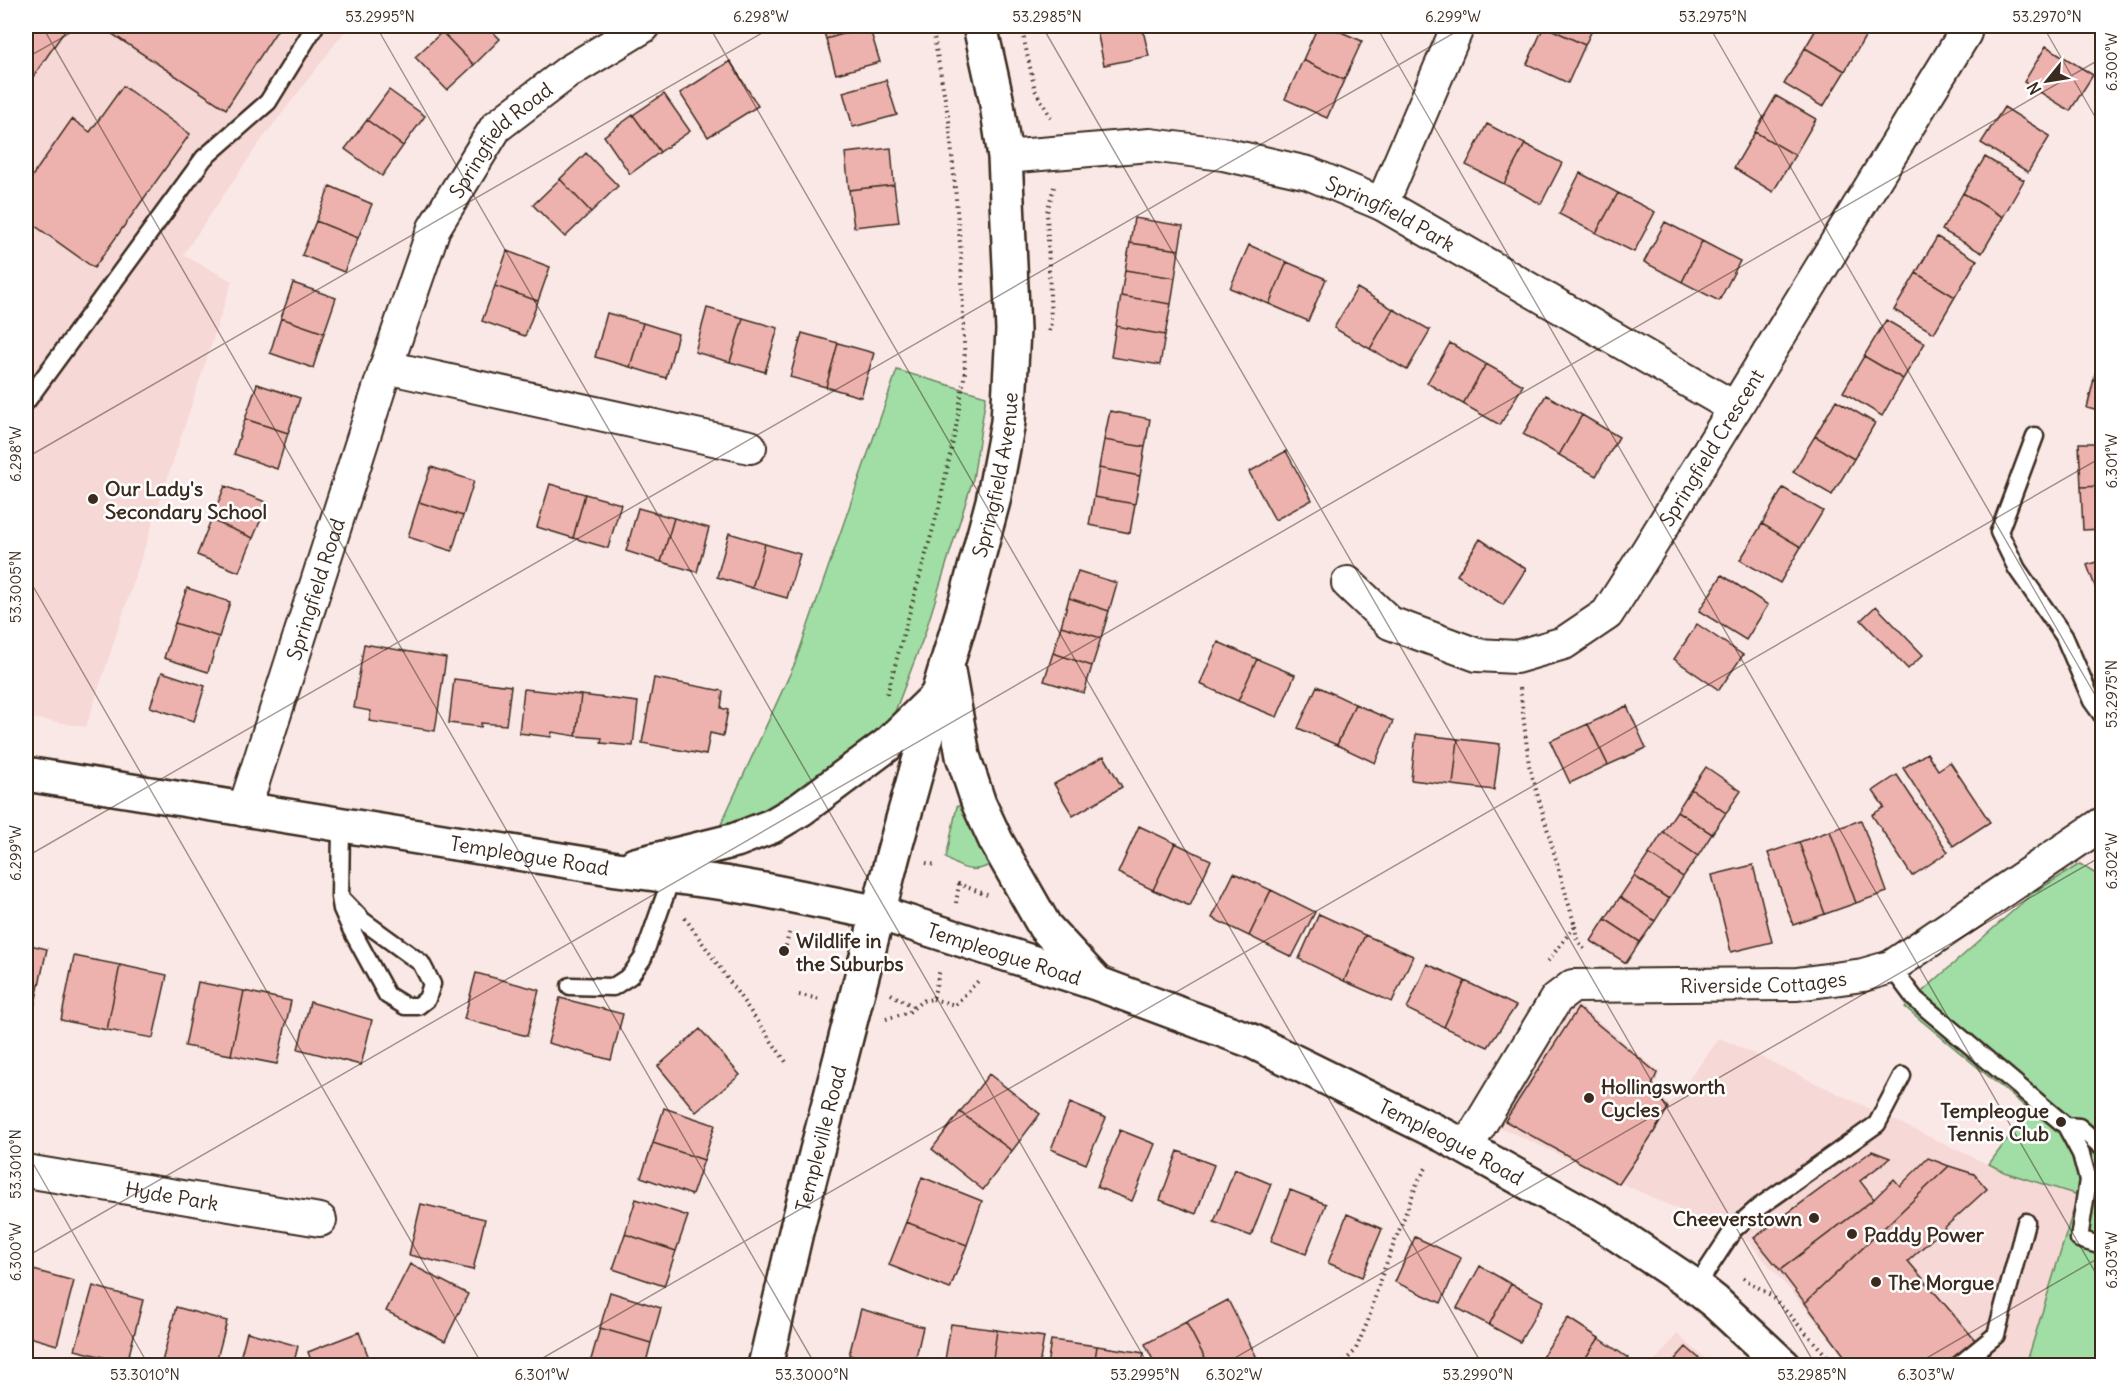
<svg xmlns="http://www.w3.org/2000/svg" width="2128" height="1391" viewBox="0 0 2128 1391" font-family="Delius,sans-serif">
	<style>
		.built { fill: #f6d8d6 }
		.green { fill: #a0dea5; stroke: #6e8462; stroke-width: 1.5 }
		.building { fill: #edb2ae; stroke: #3b2a1e; stroke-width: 1.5 }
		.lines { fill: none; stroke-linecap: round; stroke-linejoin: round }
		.lane-casing { stroke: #3b2a1e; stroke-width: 21 }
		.street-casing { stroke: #3b2a1e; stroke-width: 36 }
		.secondary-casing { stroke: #3b2a1e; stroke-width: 38 }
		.path { stroke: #3b2a1e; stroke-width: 4; stroke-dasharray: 1.5 4.5; stroke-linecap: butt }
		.lane { stroke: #fff; stroke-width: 16 }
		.street { stroke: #fff; stroke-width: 32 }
		.secondary { stroke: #fff; stroke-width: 33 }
		.ticks { fill: none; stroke: #3b2a1e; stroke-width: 1.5; stroke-opacity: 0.45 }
		.poi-dot { fill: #3b2a1e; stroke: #fff; stroke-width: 2 }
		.labels { text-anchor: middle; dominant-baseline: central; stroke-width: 5; stroke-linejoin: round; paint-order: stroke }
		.street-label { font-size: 20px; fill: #3b2a1e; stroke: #fff }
		.poi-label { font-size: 20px; font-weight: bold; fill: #3b2a1e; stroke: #fff; text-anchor: start }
		.neatline { fill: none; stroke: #3b2a1e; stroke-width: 2 }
		.ticks-label { font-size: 15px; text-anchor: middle; fill: #3b2a1e }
	</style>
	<rect width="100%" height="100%" fill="#fae8e7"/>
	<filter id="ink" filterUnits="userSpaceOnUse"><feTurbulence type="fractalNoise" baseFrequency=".0167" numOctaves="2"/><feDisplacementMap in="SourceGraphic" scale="12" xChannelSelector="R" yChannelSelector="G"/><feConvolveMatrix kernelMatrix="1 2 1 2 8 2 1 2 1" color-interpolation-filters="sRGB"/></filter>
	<g filter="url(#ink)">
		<!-- built -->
		<path class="built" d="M26,26H349L257,146L183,255L232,281L86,727L26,717Z
			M1579,1005L1660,1072L1654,1088L1669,1105L1720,1038L2004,1172L2078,1195L2026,1365H1854L1749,1242L1497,1126L1572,1008Z
			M1677,1334L1713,1365L1651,1366Z"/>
		<!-- green -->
		<path class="green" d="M897,370L986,396L973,479L924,636L891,722L771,813L716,835L795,663Z
			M957,806H961L989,865C973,874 960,868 946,858Z
			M2080,864L2102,878V1365H2026L2078,1195L2004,1172L1989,1164L2029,1110L1905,1007L2033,893Z"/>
		<!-- building -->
		<path class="building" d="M26,26H68L26,87Z
			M100,26H280L226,109Z
			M448,26H487L500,39L474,65L442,32Z
			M822,26H869L826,39Z
			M869,26L880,62L836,74L826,39Z
			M1096,26H1142L1149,56L1104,65Z
			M1318,26H1327L1362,41L1344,80L1303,60Z
			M1544,26H1594L1585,45Z
			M1544,26L1585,45L1568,83L1527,64Z
			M1818,26H1850L1866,35L1845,71L1805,48Z
			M442,32L474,65L447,90L415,57Z
			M2046,46L2093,75L2070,111L2024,82Z
			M1805,48L1845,71L1823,107L1784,84Z
			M1303,60L1344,80L1327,118L1285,99Z
			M730,61L758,106L708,137L680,93Z
			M886,80L897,115L853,127L843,92Z
			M123,86L190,134L94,268L27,220L32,212L26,207V185L72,119L90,132Z
			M389,90L425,116L403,146L367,120Z
			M664,94L690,131L660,152L633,115Z
			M1776,96L1816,119L1795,155L1755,132Z
			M2004,107L2050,136L2028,172L1981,143Z
			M633,115L660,152L630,174L604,136Z
			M367,120L403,146L382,176L345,149Z
			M1487,124L1525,144L1504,184L1466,165Z
			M1755,132L1795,155L1773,192L1734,168Z
			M1525,144L1562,163L1541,204L1504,184Z
			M891,148L894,185L849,190L845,153Z
			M586,153L618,186L591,212L560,179Z
			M1985,157L2024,180L2003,217L1963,193Z
			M1580,173L1618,193L1596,233L1559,214Z
			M560,179L591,212L565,237L533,205Z
			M894,185L899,222L854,227L849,190Z
			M330,186L372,204L358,238L316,221Z
			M1618,193L1655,212L1634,252L1596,233Z
			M1963,193L2003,217L1982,253L1942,230Z
			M1134,218L1183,226L1179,250L1130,243Z
			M316,221L358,238L344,272L302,255Z
			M1665,222L1702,241L1682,282L1644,262Z
			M1937,237L1977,260L1955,297L1916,273Z
			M1702,241L1740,261L1719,301L1682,282Z
			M1130,243L1179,250L1175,278L1125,270Z
			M1249,245L1287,262L1269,304L1230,288Z
			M507,251L550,267L538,301L495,286Z
			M1287,262L1326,279L1308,321L1269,304Z
			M1125,270L1175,278L1171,304L1121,296Z
			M1916,273L1955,297L1934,333L1894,310Z
			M293,283L336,298L324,333L281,318Z
			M495,286L538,301L525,336L482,321Z
			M1357,288L1393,309L1370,349L1334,328Z
			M1121,296L1171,304L1165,335L1116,326Z
			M707,308L743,318L730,362L695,352Z
			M1393,309L1430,330L1407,370L1370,349Z
			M607,313L643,323L630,367L595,357Z
			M281,318L324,333L313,368L270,353Z
			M743,318L778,328L765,372L730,362Z
			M1886,320L1925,343L1903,379L1864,356Z
			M643,323L678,334L666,378L630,367Z
			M1116,326L1165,335L1160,365L1111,357Z
			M802,333L838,343L826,387L790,377Z
			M838,343L874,353L861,397L826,387Z
			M1450,343L1486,364L1463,404L1427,383Z
			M2102,343V367L2097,366Z
			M1864,356L1903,379L1882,416L1843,392Z
			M1486,364L1523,385L1500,425L1463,404Z
			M2097,366L2102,367V412L2087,408Z
			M257,384L300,398L288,433L245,419Z
			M1546,395L1582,415L1559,455L1523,434Z
			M1836,400L1875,423L1854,459L1815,436Z
			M1110,411L1150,419L1145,447L1104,440Z
			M1582,415L1619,437L1596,476L1559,455Z
			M245,419L288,433L277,469L234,454Z
			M1815,436L1854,459L1832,495L1793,472Z
			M1104,440L1145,447L1140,476L1099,468Z
			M2079,443H2102V486L2081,487Z
			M1286,451L1312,500L1275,520L1249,472Z
			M431,467L474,481L463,516L419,502Z
			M1099,468L1140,476L1135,504L1094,497Z
			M550,484L585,494L573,538L537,527Z
			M225,486L268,503L253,538L211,520Z
			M2102,486V529L2083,530L2081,487Z
			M1783,488L1823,511L1801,547L1762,524Z
			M585,494L621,504L608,548L573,538Z
			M1094,497L1135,504L1130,533L1089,525Z
			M419,502L463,516L452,551L408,537Z
			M638,508L674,518L661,562L626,551Z
			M674,518L709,528L697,572L661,562Z
			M211,520L253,538L239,572L197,555Z
			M1762,524L1801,547L1780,583L1740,560Z
			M729,533L765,544L752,588L717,577Z
			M1480,539L1526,569L1503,605L1457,575Z
			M765,544L800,554L787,598L752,588Z
			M2102,560V605L2087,565Z
			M1078,571L1117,583L1109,611L1069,598Z
			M1722,575L1768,605L1746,640L1699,611Z
			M187,588L230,602L219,637L175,623Z
			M1069,598L1109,611L1101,638L1061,626Z
			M1876,606L1923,655L1908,669L1861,620Z
			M175,623L219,637L208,672L164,658Z
			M1697,624L1743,655L1719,690L1674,659Z
			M1061,626L1101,638L1092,666L1053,653Z
			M1218,642L1257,659L1238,701L1200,684Z
			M364,644L446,658L435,731L369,721L371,711L354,708Z
			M1053,653L1092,666L1084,693L1044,681Z
			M1257,659L1295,675L1277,717L1238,701Z
			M162,672L205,686L194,721L150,707Z
			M654,678L723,691L721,708L728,710L723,736L710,733L706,755L642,743Z
			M454,679L511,686L506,725L481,723V727L449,723Z
			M1317,686L1355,704L1337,745L1298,728Z
			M524,689L581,695L576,736L552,732L551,737L519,733Z
			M581,695L638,702L633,746L601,743L602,738L576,736Z
			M1355,704L1393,721L1375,763L1337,745Z
			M1627,706L1646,748L1608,765L1588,724Z
			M1588,724L1608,765L1570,783L1550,741Z
			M1416,734L1458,739L1453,785L1411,780Z
			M1458,739L1500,744L1494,790L1453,785Z
			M1927,753L1938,770L1950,762L1990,822L1953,846L1903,768Z
			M1104,756L1122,787L1073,816L1054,784Z
			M1706,767L1741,791L1726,813L1691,789Z
			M1897,775L1948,852L1912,876L1872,815L1884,807L1873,791Z
			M1691,789L1726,813L1712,834L1677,811Z
			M1677,811L1712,834L1698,856L1663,832Z
			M1861,820L1887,892L1856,903L1830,831Z
			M1139,826L1175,843L1153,890L1118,873Z
			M1830,831L1856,903L1825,914L1799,842Z
			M1663,832L1698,856L1683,877L1649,854Z
			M1799,842L1825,914L1793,925L1768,853Z
			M1175,843L1211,860L1190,906L1153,890Z
			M1649,854L1683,877L1669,899L1634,876Z
			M1753,865L1772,942L1731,952L1712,875Z
			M1234,873L1271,890L1249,936L1212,918Z
			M1634,876L1669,899L1655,921L1620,897Z
			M1271,890L1315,912L1292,957L1249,936Z
			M1620,897L1655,921L1640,942L1605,919Z
			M1319,914L1365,935L1344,981L1299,959Z
			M1605,919L1640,942L1626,963L1591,941Z
			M1365,935L1413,956L1392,1002L1344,981Z
			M26,944L47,949L33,1012L26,1011Z
			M74,956L120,965L107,1030L61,1020Z
			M1427,964L1465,981L1444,1027L1407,1009Z
			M120,965L167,975L153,1038L107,1030Z
			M476,973L539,990L527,1036L464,1019Z
			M1465,981L1516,1006L1488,1047L1444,1027Z
			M198,982L244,991L231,1055L185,1046Z
			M244,991L291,1001L277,1064L231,1055Z
			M560,998L623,1014L611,1060L548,1043Z
			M310,1002L372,1020L361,1065L298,1049Z
			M1578,1008L1657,1073L1651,1088L1668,1108L1654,1132L1619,1184L1505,1121Z
			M700,1029L740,1075L696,1112L658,1066Z
			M989,1074L1040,1114L1012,1151L960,1112Z
			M1070,1103L1106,1118L1086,1164L1051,1149Z
			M664,1108L715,1125L704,1160L653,1143Z
			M960,1112L1012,1151L983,1190L932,1149Z
			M1120,1130L1155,1144L1132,1201L1097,1187Z
			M653,1143L704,1160L692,1195L641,1177Z
			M1178,1151L1214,1165L1196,1214L1160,1200Z
			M1872,1151L1890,1158L1860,1181L1874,1199L1780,1270L1754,1238Z
			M1928,1158L1949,1166L1805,1303L1780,1270L1874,1199L1894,1179L1900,1186Z
			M1949,1166L1974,1174L1987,1189L1908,1261L1975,1340L1942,1366H1852L1805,1303Z
			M1235,1169L1271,1184L1251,1236L1214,1222Z
			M922,1177L982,1201L967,1245L906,1222Z
			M1290,1190L1326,1204L1306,1254L1271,1241Z
			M636,1199L688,1216L676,1251L625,1234Z
			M421,1204L485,1219L473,1270L409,1255Z
			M1347,1214L1382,1229L1362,1277L1328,1263Z
			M906,1222L967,1245L950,1289L889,1265Z
			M625,1234L676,1251L664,1286L613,1269Z
			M1415,1237L1461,1258L1441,1303L1395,1282Z
			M410,1264L468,1294L445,1341L386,1311Z
			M1480,1266L1511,1284L1489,1325L1457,1308Z
			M26,1268L74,1281L57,1345L26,1336Z
			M1511,1284L1543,1301L1520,1342L1489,1325Z
			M93,1286L143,1300L127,1363L75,1350Z
			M610,1292L661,1308L651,1343L600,1328Z
			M1228,1300L1257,1358L1244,1366H1209L1186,1322Z
			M176,1307L227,1321L215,1366H161Z
			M861,1309L923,1327L914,1366H887L849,1355Z
			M1568,1318L1599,1338L1580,1366H1555L1542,1357Z
			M1186,1322L1209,1366H1156L1145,1344Z
			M951,1324L997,1330L992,1366H944Z
			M600,1328L651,1343L645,1366H598L590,1363Z
			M997,1330L1044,1337L1039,1366H992Z
			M247,1332L298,1346L293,1366H238Z
			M359,1332L372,1366H313L308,1352Z
			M1599,1338L1628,1358L1624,1366H1580Z
			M1051,1340L1097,1346L1094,1366H1047Z
			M1097,1346L1144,1353L1142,1366H1094Z
			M1686,1347L1708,1366H1669Z
			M1987,1359L2005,1366H1979Z"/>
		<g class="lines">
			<defs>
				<path id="lane" d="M26,402L204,158L268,102L315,26
					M2035,436L1999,532L2017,569L2064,636L2092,701L2102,715
					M340,897L363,921L421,963L432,984L427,999L418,1006H405L387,995L351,929L342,909L340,897L341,825
					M1891,967L1915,999L2066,1126L2081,1154L2088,1180L2079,1239L2102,1246
					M570,986L613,987L630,976L643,958L672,876
					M2066,1126L2079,1127L2102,1147
					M1696,1287L1734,1229L1759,1207L1877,1124L1902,1076
					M1958,1366L1996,1335L2026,1222"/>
				<g id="street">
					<path id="s1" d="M1005,157L1150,145L1223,154L1308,173L1382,204L1735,408"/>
					<path d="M1382,204L1458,26"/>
					<path d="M386,367L750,447"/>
					<path id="s2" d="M1348,583L1390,623L1477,655L1516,657L1564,643L1607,614L1648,550L1965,33"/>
					<path id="s3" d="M244,810L386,367L434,228L496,127L568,72L644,26"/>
					<path id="s4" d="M1466,1148L1556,999L1573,986L1797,984L1863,975L1891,967L2102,824"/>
					<path id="s5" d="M26,1171L320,1220"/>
				</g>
				<g id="secondary">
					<path d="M948,671L963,756L979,804L996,841L1045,927L1095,981"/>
					<path id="s6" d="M26,774L617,869L724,883L764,890L879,913L1096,983L1252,1041L1445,1136L1599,1222L1696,1287L1715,1302L1784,1366"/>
					<path d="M635,865L736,840L772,826L801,809L887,745L935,698"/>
					<path id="s7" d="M765,1366L796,1232L893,855L937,697L967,598L993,501L1008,422L1013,330L1005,157L996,98L980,26"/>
				</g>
			</defs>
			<!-- lane casing -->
			<use href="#lane" class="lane-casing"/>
			<!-- street casing -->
			<use href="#street" class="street-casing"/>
			<!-- secondary casing -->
			<use href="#secondary" class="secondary-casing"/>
			<!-- path -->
			<path class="path" d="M1021,26L1035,90L1053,121
				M1049,331L1051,323L1047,212L1054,187
				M1520,688L1529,765L1575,926L1548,961
				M887,694L939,507L956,427L965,372L961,254L949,121L932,26
				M926,863L936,865
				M956,903L959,884L987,895
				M685,918L786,1062
				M1575,926L1577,939L1586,952
				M786,946L790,929
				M891,994L914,1007
				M799,995L821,999
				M933,999L955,1005L979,980
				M886,1019L909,1012L922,1001L933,999L940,969
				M1743,1278L1772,1296L1836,1366
				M1340,1366L1355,1351L1368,1321L1380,1280L1418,1181L1428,1165"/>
			<!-- lane -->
			<use href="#lane" class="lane"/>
			<!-- street -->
			<use href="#street" class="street"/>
			<!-- secondary -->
			<use href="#secondary" class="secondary"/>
		</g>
	</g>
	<!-- ticks -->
	<path class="ticks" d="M42,26L816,1366M376,26L1149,1366M709,26L1483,1366M1042,26L1816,1366M1376,26L2102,1284M1709,26L2102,707M2043,26L2102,129M26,58L83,26M26,458L774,26M26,574L483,1366M26,857L1466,26M26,1151L149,1366M26,1257L2102,58M529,1366L2102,457M1221,1366L2102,856M1913,1366L2102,1256"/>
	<!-- markers -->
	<g class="poi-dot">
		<circle cx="93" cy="499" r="6"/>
		<circle cx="784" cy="951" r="6"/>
		<circle cx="1589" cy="1098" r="6"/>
		<circle cx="2061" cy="1122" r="6"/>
		<circle cx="1814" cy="1218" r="6"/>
		<circle cx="1852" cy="1234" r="6"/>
		<circle cx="1876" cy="1282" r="6"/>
	</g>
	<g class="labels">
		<!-- street labels -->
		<g class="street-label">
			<text stroke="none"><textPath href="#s3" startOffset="724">Springfield Road</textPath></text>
			<text stroke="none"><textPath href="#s1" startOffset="398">Springfield Park</textPath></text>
			<text stroke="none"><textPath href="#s2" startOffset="488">Springfield Crescent</textPath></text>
			<text stroke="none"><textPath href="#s7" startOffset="921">Springfield Avenue</textPath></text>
			<text stroke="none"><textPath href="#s3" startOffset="232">Springfield Road</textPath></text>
			<text stroke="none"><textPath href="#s6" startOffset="510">Templeogue Road</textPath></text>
			<text stroke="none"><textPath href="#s6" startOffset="996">Templeogue Road</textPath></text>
			<text stroke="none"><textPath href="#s4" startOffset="386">Riverside Cottages</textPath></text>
			<text stroke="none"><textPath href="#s7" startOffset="234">Templeville Road</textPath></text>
			<text stroke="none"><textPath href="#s6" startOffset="1482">Templeogue Road</textPath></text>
			<text stroke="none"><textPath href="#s5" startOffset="148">Hyde Park</textPath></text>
		</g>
		<!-- poi labels -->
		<g class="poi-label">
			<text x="105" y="488">Our Lady's<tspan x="105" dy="23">Secondary School</tspan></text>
			<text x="796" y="940">Wildlife in<tspan x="796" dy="23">the Suburbs</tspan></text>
			<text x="1601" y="1086">Hollingsworth<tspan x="1601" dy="23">Cycles</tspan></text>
			<text x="2049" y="1110" text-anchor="end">Templeogue<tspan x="2049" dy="23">Tennis Club</tspan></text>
			<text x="1802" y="1218" text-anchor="end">Cheeverstown</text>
			<text x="1864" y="1234">Paddy Power</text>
			<text x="1888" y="1282">The Morgue</text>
		</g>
	</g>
	<!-- margin -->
	<rect width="2128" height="1391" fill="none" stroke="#fff" stroke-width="66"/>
	<!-- north arrow -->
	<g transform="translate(2047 81) rotate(240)" stroke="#ffffff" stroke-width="4.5" paint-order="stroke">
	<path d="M0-4.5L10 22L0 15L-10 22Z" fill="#3b2a1e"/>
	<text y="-9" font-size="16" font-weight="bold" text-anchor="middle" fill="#3b2a1e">N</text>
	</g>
	<rect x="33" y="33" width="2062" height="1325" class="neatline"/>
	<g class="ticks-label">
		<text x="380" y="22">53.2995°N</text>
		<text x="761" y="22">6.298°W</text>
		<text x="1047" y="22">53.2985°N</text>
		<text x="1453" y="22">6.299°W</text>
		<text x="1713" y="22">53.2975°N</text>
		<text x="2047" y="22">53.2970°N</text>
		<text transform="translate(2112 62) rotate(-90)" y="5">6.300°W</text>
		<text transform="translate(16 454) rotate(-90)" y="5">6.298°W</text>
		<text transform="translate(2112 461) rotate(-90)" y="5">6.301°W</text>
		<text transform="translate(16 587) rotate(-90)" y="5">53.3005°N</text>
		<text transform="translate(2112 694) rotate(-90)" y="5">53.2975°N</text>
		<text transform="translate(16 853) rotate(-90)" y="5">6.299°W</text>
		<text transform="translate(2112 861) rotate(-90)" y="5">6.302°W</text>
		<text transform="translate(16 1164) rotate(-90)" y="5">53.3010°N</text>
		<text transform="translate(16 1252) rotate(-90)" y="5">6.300°W</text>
		<text transform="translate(2112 1260) rotate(-90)" y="5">6.303°W</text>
		<text x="145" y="1380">53.3010°N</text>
		<text x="542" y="1380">6.301°W</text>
		<text x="812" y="1380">53.3000°N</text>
		<text x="1145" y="1380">53.2995°N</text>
		<text x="1234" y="1380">6.302°W</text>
		<text x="1478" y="1380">53.2990°N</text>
		<text x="1812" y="1380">53.2985°N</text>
		<text x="1926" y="1380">6.303°W</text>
	</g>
</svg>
